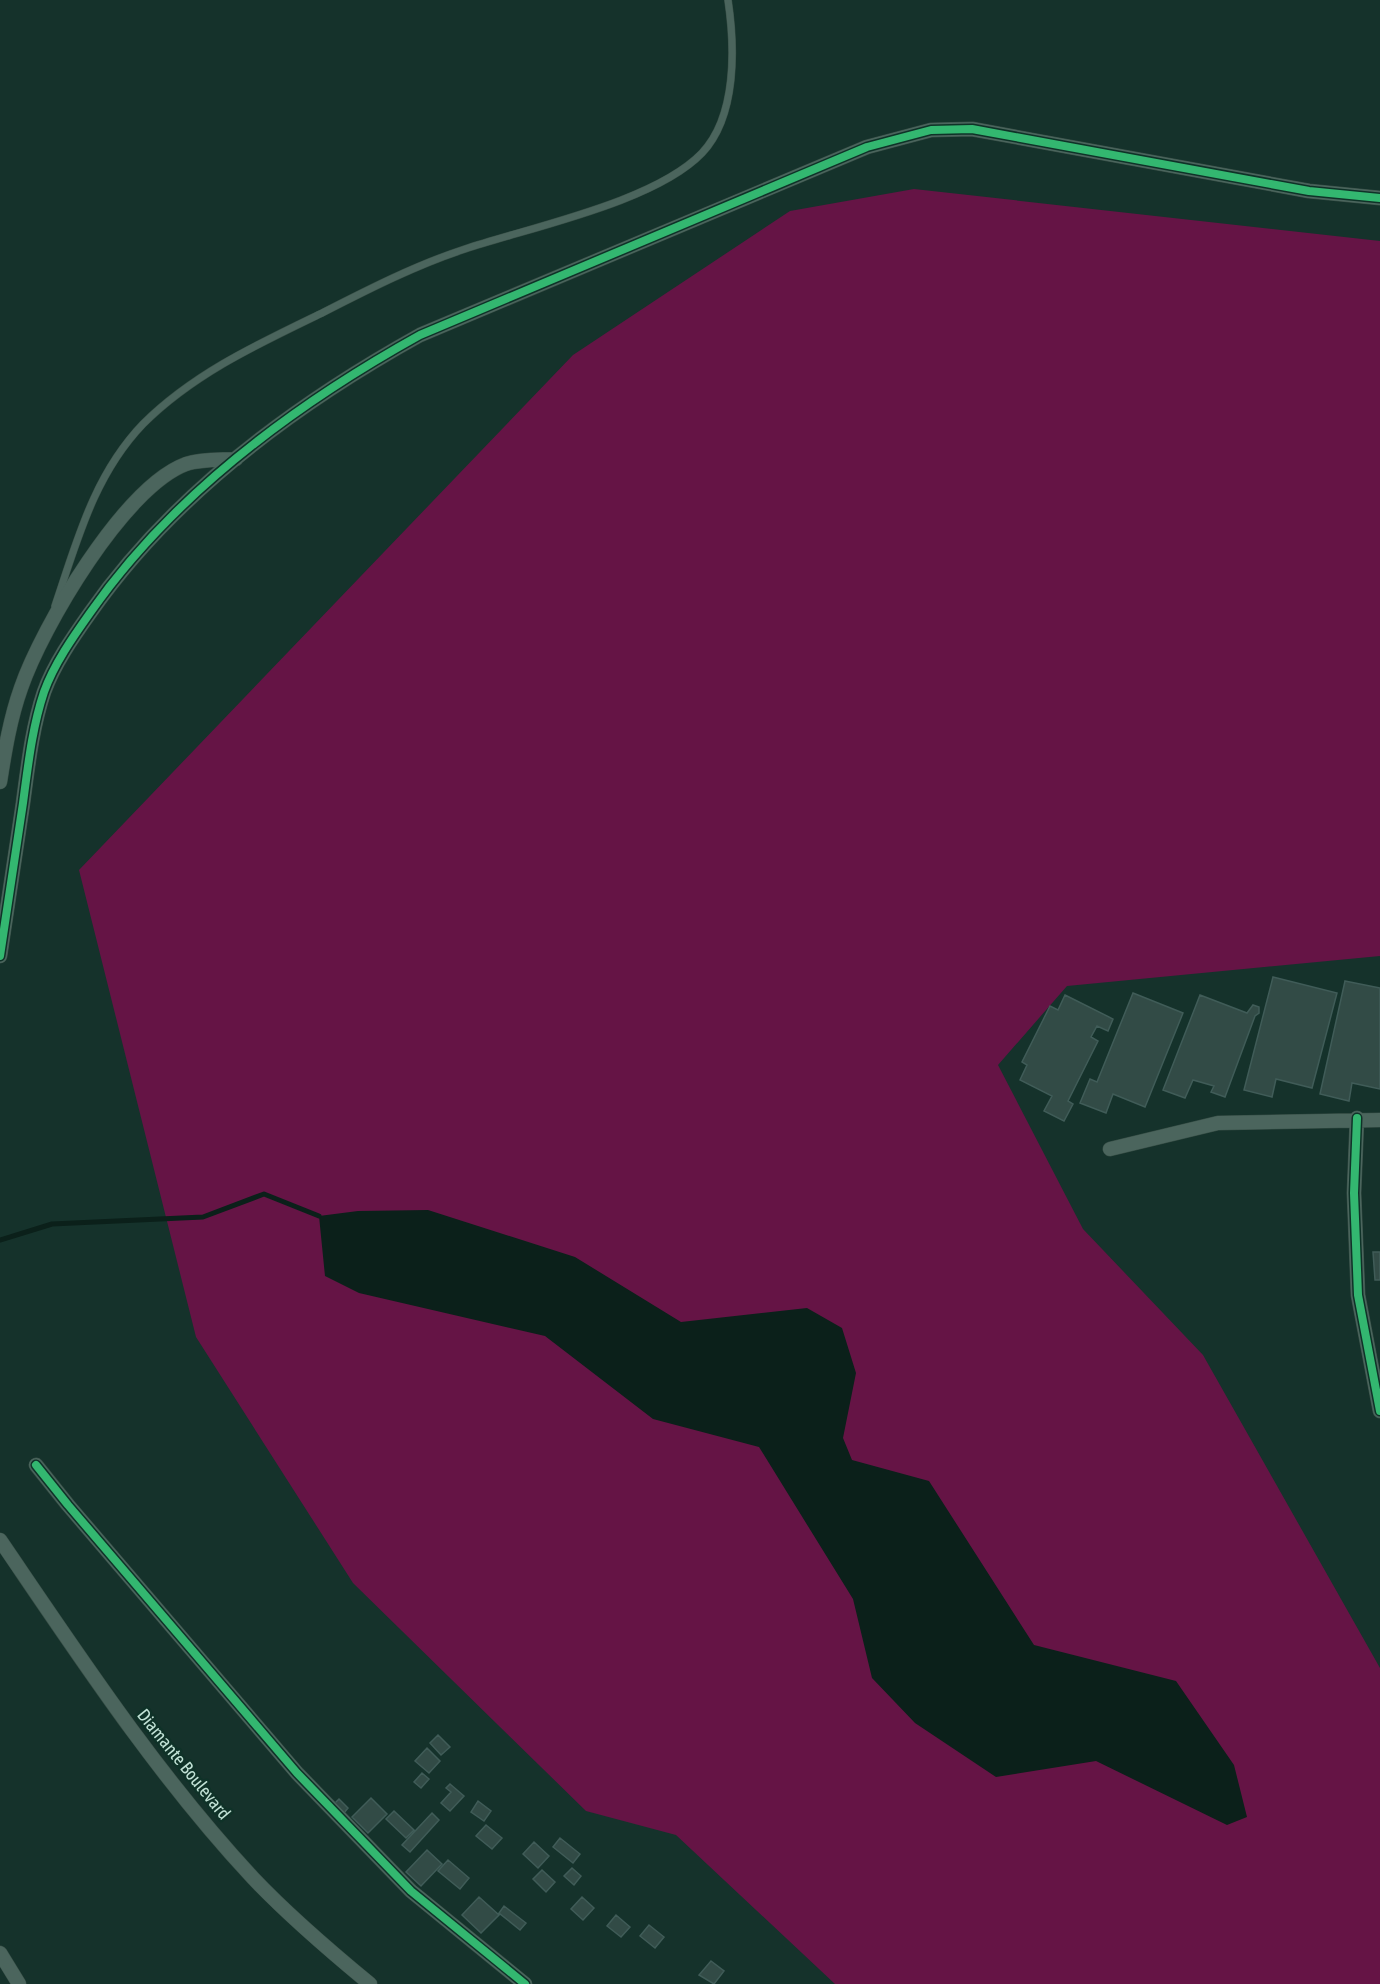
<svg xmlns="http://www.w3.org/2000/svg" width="1380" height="1984" viewBox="0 0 1380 1984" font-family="'Asap Condensed',sans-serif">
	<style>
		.green { fill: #651445 }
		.water { fill: #0b201a }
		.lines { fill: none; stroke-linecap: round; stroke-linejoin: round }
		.stream { stroke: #0b201a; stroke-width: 5 }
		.building { fill: #324b46; stroke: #405c58; stroke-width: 1.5 }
		.lane-casing { stroke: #374e46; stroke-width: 8 }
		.street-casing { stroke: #374e46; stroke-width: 15 }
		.lane { stroke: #4b655d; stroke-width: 7 }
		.street { stroke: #4b655d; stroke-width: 14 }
		.cycleway-casing { stroke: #0f3228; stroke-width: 11 }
		.cycleway { stroke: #33b770; stroke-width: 8 }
		.labels { text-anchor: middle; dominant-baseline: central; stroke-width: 5; stroke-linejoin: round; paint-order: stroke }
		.street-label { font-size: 18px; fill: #c2e2d6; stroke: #0f3228 }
	</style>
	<rect width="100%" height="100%" fill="#15322b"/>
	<!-- green -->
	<path class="green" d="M914,189L1380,241V956L1067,986L998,1065L1083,1229L1203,1355L1380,1668V1984H835L676,1835L586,1811L353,1583L196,1337L79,870L573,355L790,211Z"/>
	<!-- water -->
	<path class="water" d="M428,1210L575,1257L681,1322L807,1308L842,1328L856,1373L843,1438L852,1460L929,1481L1034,1645L1176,1681L1234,1765L1247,1817L1227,1825L1096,1761L996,1777L915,1723L872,1678L853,1599L759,1447L653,1419L545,1336L359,1293L325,1276L319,1216L358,1211Z"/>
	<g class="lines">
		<!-- stream -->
		<path class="stream" d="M0,1240L52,1224L203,1217L264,1194L319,1216"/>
	</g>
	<!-- building -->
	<path class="building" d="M1273,977L1337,993L1312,1088L1276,1079L1272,1097L1244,1090Z
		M1345,981L1380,988V1089L1352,1083L1349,1101L1320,1094Z
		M1133,993L1183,1013L1145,1107L1113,1094L1106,1113L1080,1103L1090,1079L1097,1082Z
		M1065,995L1113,1019L1108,1031L1097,1026L1091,1037L1098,1041L1068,1101L1073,1104L1064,1121L1044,1111L1052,1096L1020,1080L1027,1065L1022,1062L1050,1006L1058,1010Z
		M1200,995L1247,1013L1253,1005L1259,1007V1013L1255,1016L1225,1097L1211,1092L1214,1086L1193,1080L1185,1098L1163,1090Z
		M1373,1252H1380V1280H1375Z
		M438,1735L450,1747L441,1755L430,1743Z
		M427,1748L440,1761L429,1773L415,1761Z
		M422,1773L429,1779L421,1788L414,1782Z
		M450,1784L464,1796L450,1811L441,1803L451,1792L446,1788Z
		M371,1798L387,1814L368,1833L352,1817Z
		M339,1799L348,1808L344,1813L334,1804Z
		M478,1801L491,1811L484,1821L471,1812Z
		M394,1811L414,1830L406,1838L386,1819Z
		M432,1813L439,1820L410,1852L402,1845Z
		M486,1825L502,1838L492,1849L476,1836Z
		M560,1838L580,1854L573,1863L553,1847Z
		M534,1842L549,1856L538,1868L523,1854Z
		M427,1850L442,1864L421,1886L406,1872Z
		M448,1860L469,1878L460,1889L438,1871Z
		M572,1868L581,1876L574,1885L564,1876Z
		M542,1870L555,1882L546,1892L533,1879Z
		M479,1897L499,1915L481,1933L462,1915Z
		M582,1897L594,1908L583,1920L571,1909Z
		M504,1906L526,1923L520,1930L499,1913Z
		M616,1915L630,1927L621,1937L607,1926Z
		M649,1925L664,1937L655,1948L640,1936Z
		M711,1961L724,1971L714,1984L699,1975Z"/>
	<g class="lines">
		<defs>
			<path id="lane" d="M55,606C77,541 94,475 143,424C194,373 260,343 324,312C369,289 416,265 465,249C531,227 655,202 702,153C737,116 735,47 728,0"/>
			<path id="street" d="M0,782C5,750 10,719 21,688C42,627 124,487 186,464C201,459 221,460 236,459
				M0,956C8,905 15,854 23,803C28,766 32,728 44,692C54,664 73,637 90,613C173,494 294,405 420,335L867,147L931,130L972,129L1309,191L1380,198
				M1357,1118L1354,1193L1358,1295L1380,1411
				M1110,1149L1218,1123L1380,1120
				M36,1465L68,1505L297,1773L411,1891L525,1984
				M0,1540C79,1656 157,1775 253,1878C289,1916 330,1951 370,1984
				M0,1953L19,1984"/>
		</defs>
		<!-- lane casing -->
		<use href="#lane" class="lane-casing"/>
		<!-- street casing -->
		<use href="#street" class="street-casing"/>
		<!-- lane -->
		<use href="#lane" class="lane"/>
		<!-- street -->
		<use href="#street" class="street"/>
		<defs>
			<path id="cycleway" d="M0,956C8,905 15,854 23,803C28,766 32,728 44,692C54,664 73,637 90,613C173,494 294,405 420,335L867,147L931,130L972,129L1309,191L1380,198
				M1357,1118L1354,1193L1358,1295L1380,1411
				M36,1465L68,1505L297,1773L411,1891L525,1984"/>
		</defs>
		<!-- cycleway casing -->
		<use href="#cycleway" class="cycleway-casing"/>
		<!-- cycleway -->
		<use href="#cycleway" class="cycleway"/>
	</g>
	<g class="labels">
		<!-- street labels -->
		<g class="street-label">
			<text transform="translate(184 1764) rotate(51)">Diamante Boulevard</text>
		</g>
	</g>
</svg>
